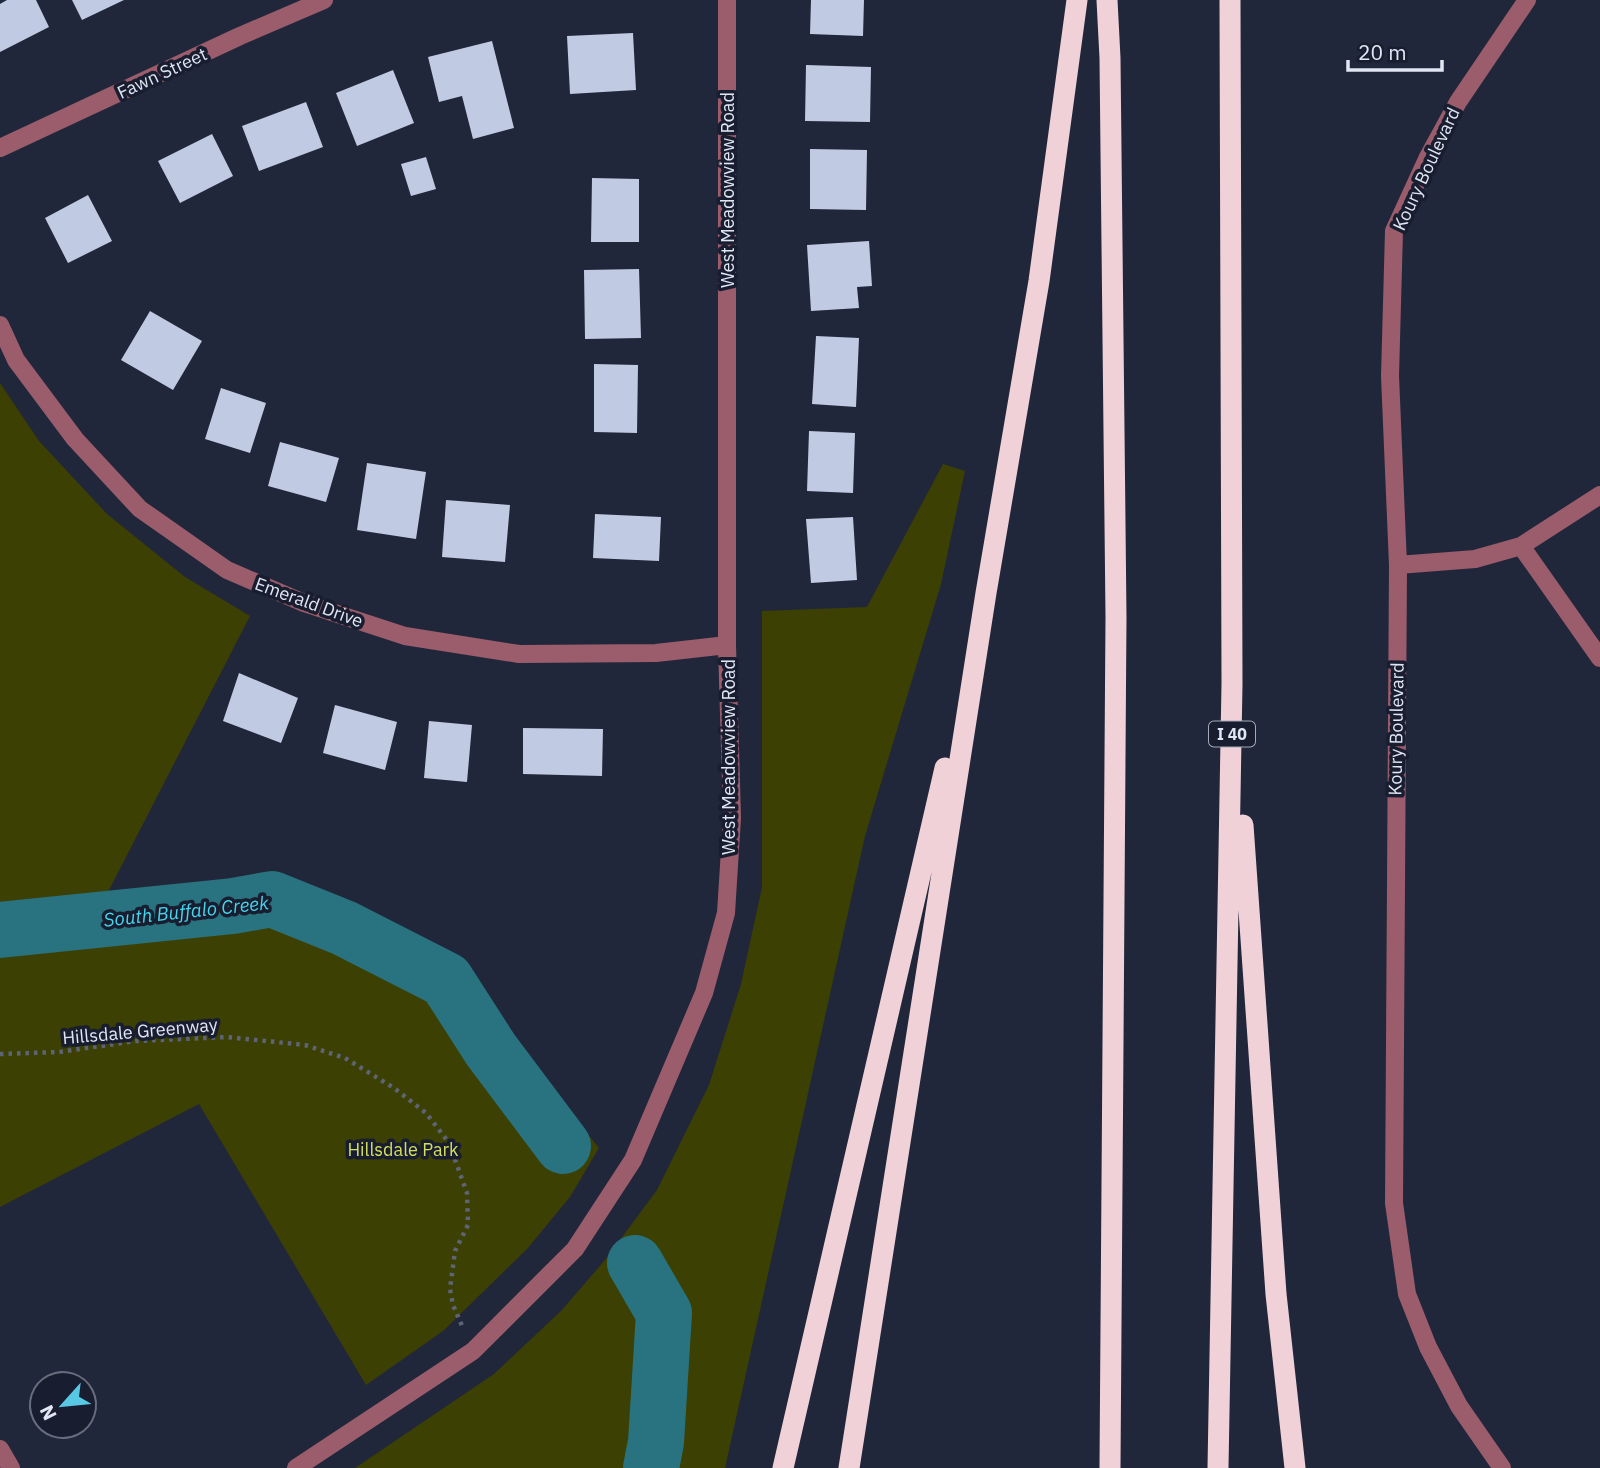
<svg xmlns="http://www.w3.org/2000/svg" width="1600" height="1468" viewBox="0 0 1600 1468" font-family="'IBM Plex Sans',sans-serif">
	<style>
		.green { fill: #3c4003 }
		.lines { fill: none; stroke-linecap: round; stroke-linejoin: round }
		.river { stroke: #28737f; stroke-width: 56 }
		.building { fill: #c1cae3 }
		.path { stroke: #5e6475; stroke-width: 4.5; stroke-dasharray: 3.5 5; stroke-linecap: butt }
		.minor { stroke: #9b5d6c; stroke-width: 18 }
		.highway { stroke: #f1d1d8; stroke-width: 21 }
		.labels { text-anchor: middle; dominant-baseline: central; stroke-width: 7; stroke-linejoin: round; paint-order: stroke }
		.shield { fill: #181d30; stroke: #a5aab8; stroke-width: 2 }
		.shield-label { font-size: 16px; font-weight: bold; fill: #e1e6f3 }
		.street-label { font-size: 18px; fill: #e1e6f3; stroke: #181d30 }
		.park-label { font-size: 18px; fill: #d5df5c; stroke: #181d30 }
		.water-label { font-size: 19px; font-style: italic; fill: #44d6ec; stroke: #181d30 }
	</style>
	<rect width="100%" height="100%" fill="#21273a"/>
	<!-- green -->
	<path class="green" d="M0,383L39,441L107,514L185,577L250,616L107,894L266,882L378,920L457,972L599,1148L570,1197L527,1249L443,1331L366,1385L199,1104L0,1207Z
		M943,464L965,471L941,584L865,836L725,1468H355L494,1374L561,1311L605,1260L657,1190L709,1085L741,984L762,887V611L867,607Z"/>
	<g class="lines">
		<!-- river -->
		<path class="river" d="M0,930L233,906L272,899L344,928L446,980L491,1050L563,1146
			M635,1263L664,1313L656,1442L651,1468"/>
	</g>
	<!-- building -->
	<path class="building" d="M7,0H36L49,27L0,52V4Z
		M72,0H124L82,20Z
		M811,0H864L863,36L810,34Z
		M633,33L636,90L570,94L567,36Z
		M492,41L514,128L473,139L462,96L439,102L428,57Z
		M806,65L871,67L870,122L805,121Z
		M393,70L414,123L357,146L336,93Z
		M306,102L323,147L259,171L242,126Z
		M212,134L233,176L180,203L158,161Z
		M810,149L867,150L866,210L810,209Z
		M426,157L436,189L411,196L401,164Z
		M592,178L639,179V242H591Z
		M88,195L112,241L68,263L45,218Z
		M869,241L872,286L857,287L859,308L811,311L807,245Z
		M639,269L641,338L585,339L584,270Z
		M150,311L202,341L173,390L121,360Z
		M816,336L859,338L856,407L812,404Z
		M594,364L638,365L637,433L594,432Z
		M221,388L266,403L250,453L205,439Z
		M809,431L855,433L853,493L807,491Z
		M280,442L339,458L326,502L268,486Z
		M367,463L426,472L416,539L357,530Z
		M446,500L510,505L505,562L442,557Z
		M595,514L661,517L659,561L593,558Z
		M853,517L857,580L811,583L806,519Z
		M239,673L298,698L281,743L223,721Z
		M335,705L397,722L385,770L323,753Z
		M429,721L472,725L467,782L424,778Z
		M523,728L603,729L602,776L523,774Z"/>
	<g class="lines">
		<!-- path -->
		<path class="path" d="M0,1054L59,1052L136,1041L227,1037L305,1045L345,1058L394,1088L426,1113L449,1143L467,1193L468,1225L455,1251L450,1289L453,1305L463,1328"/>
		<!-- minor -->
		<path class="minor" d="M0,148L240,36L324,0
			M0,325L16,360L75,439L140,509L227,570L304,603L405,636L519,654L656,653L727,645
			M1521,546L1600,658
			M1398,565L1475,559L1521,546L1600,495
			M0,1449L11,1468
			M296,1468L473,1351L575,1249L633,1160L704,993L726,913L732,818L727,645V0
			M1502,1468L1459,1406L1428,1347L1407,1294L1394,1203L1398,565L1390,376L1394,231L1428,157L1458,102L1527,0"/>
		<!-- highway -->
		<path class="highway" d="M1107,0L1110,58L1116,617L1110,1468
			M1243,825L1276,1294L1295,1468
			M783,1468L945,768
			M849,1468L986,593L1039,281L1077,0
			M1218,1468L1232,684L1230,0"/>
	</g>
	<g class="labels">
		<!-- shield labels -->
		<rect class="shield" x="1209" y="721.5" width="46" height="25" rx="5"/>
		<g class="shield-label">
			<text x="1232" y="734">I 40</text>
		</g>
		<!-- street labels -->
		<g class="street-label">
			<text transform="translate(162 73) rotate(-25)">Fawn Street</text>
			<text transform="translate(1426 169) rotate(-65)">Koury Boulevard</text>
			<text transform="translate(727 190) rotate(-90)">West Meadowview Road</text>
			<text transform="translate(309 602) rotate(20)">Emerald Drive</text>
			<text transform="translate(1396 729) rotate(-89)">Koury Boulevard</text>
			<text transform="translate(728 757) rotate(-90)">West Meadowview Road</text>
			<text transform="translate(140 1031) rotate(-5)">Hillsdale Greenway</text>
		</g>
		<!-- park labels -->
		<g class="park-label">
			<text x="403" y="1149">Hillsdale Park</text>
		</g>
		<!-- water labels -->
		<g class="water-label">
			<text transform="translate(186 911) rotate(-6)">South Buffalo Creek</text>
		</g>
	</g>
	<!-- north arrow -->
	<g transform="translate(63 1405) rotate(243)"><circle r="33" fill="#181d30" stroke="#686d7e" stroke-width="2"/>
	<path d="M0-5L12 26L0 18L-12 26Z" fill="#59c8e4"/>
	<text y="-10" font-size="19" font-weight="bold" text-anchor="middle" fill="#e1e6f3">N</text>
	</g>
	<!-- scale -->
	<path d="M1348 60v10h94v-10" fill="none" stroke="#e1e6f3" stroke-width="3.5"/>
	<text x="1358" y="60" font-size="21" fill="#e1e6f3" stroke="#181d30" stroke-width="5" paint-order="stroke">20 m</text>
</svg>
